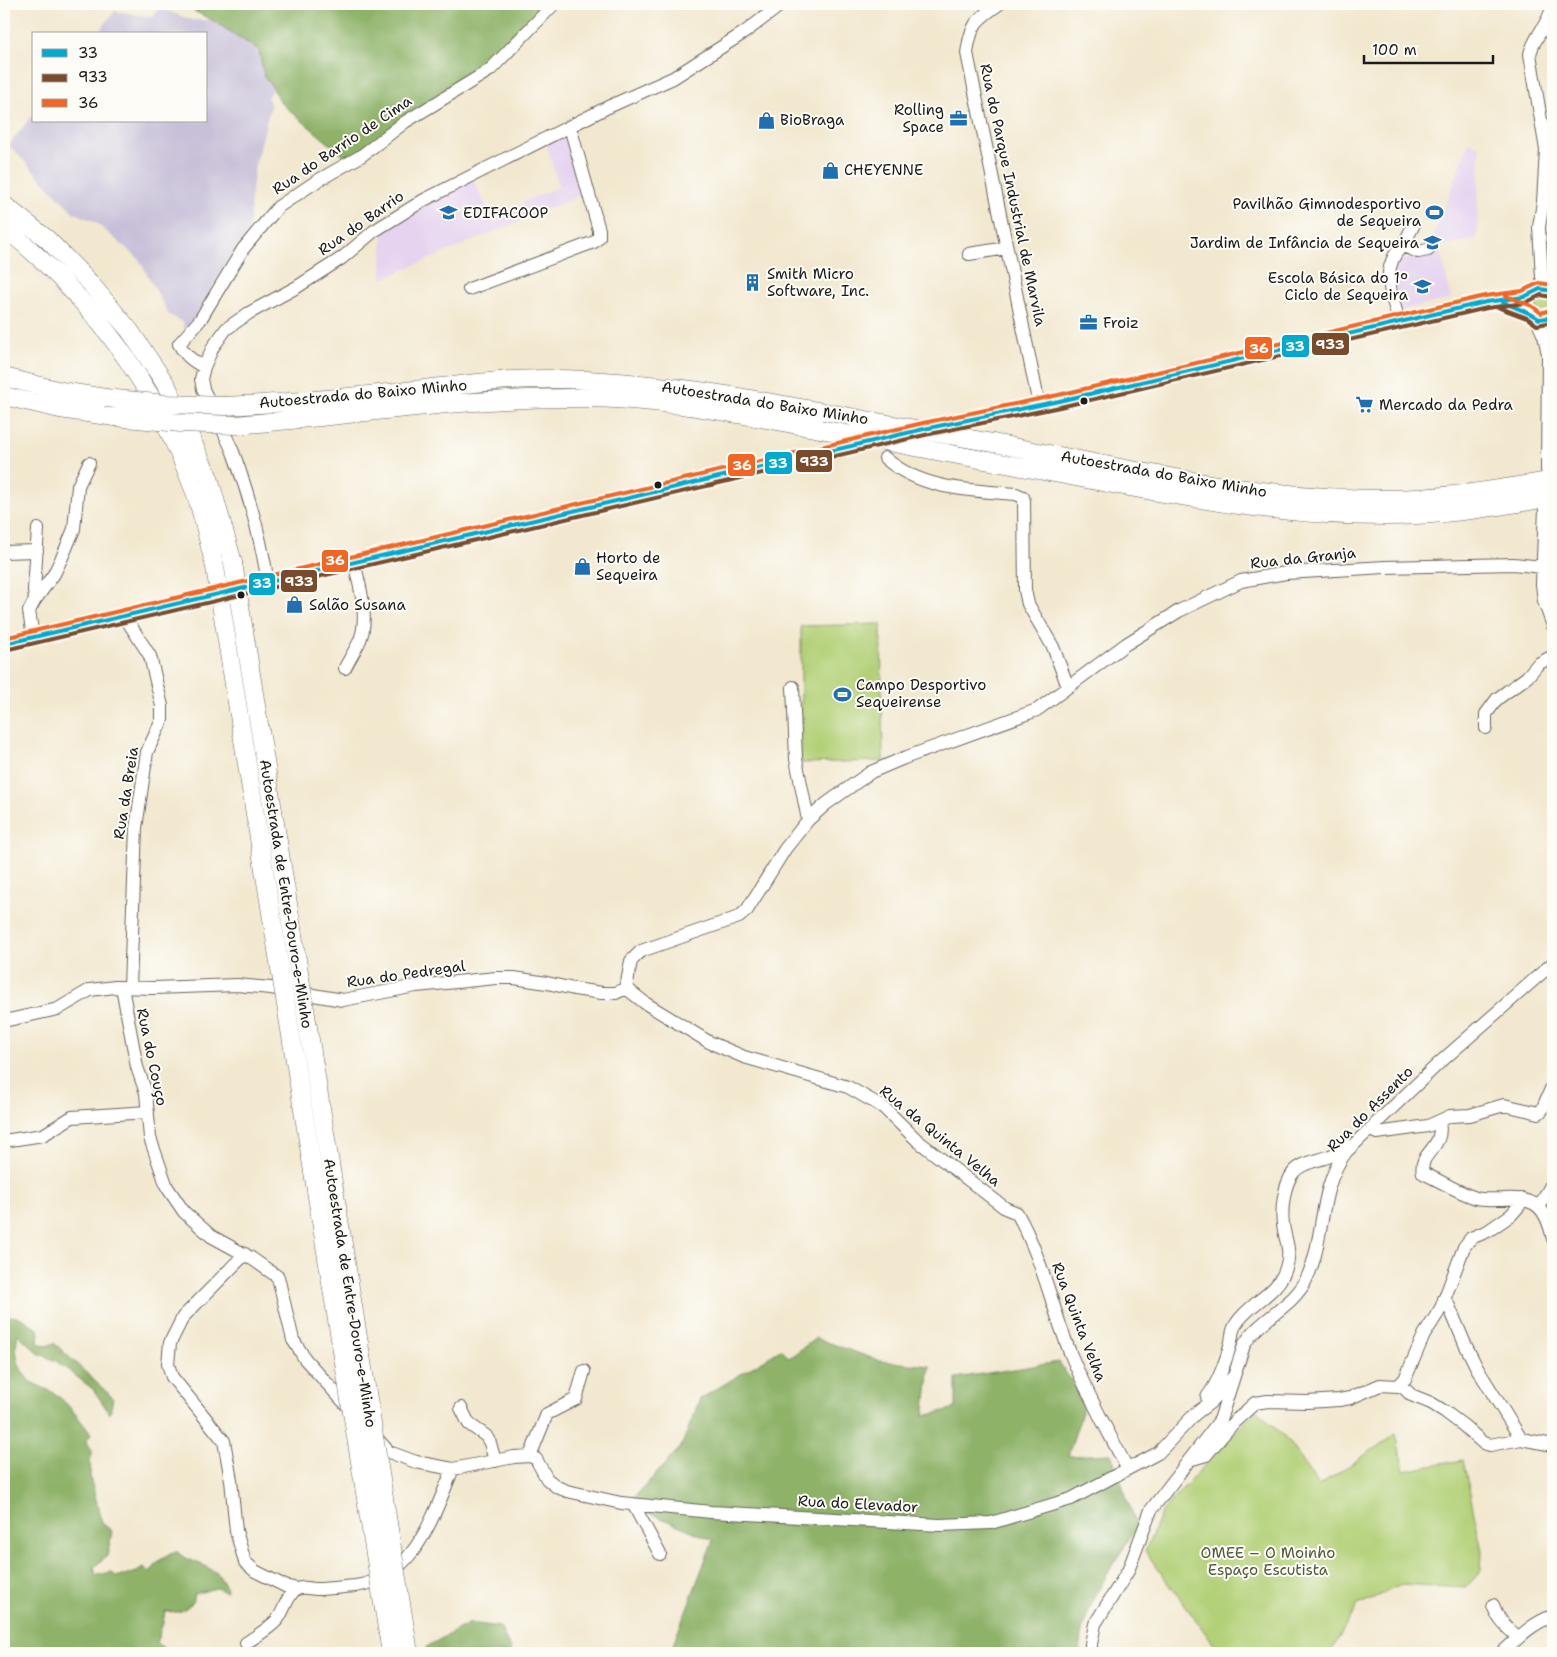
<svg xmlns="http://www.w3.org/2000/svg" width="1557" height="1657" viewBox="0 0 1557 1657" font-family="'Shantell Sans',sans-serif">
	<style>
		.built { fill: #e5d3f0 }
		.industrial { fill: #c7c0d8 }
		.green { fill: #b2d077; stroke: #67764a }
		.forest { fill: #8db268; stroke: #546742 }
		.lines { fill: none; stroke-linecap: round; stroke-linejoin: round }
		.minor-casing { stroke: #67635b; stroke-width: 14 }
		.major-casing { stroke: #67635b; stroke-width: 17 }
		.highway-casing { stroke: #67635b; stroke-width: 19 }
		.minor { stroke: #fff; stroke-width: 12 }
		.major { stroke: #fff; stroke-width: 15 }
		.highway { stroke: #fff; stroke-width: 18 }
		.highway-bridge-casing { stroke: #67635b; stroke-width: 19; stroke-linecap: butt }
		.highway-bridge { stroke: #fff; stroke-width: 18 }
		.bus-1-casing { stroke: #fdfcf7; stroke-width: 8 }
		.bus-2-casing { stroke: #fdfcf7; stroke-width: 8 }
		.bus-3-casing { stroke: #fdfcf7; stroke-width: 8 }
		.bus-1 { stroke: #00a9ce; stroke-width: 4 }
		.bus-2 { stroke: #7a4b2a; stroke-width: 4 }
		.bus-3 { stroke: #f26522; stroke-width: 4 }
		.bus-dot { fill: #1c1c1c; stroke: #fdfcf7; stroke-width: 2 }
		.labels { text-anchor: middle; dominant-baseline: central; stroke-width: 4; stroke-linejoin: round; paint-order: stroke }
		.poi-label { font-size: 15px; fill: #1c1c1c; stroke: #fdfcf7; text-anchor: start }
		.street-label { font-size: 15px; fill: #1c1c1c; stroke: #fdfcf7 }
		.park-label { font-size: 15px; fill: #505b3c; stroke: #fdfcf7 }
		.line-badge { stroke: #fdfcf7; stroke-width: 2 }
		.badge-label { font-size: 14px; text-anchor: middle; font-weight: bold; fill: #fff }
	</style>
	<rect width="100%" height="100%" fill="#fdfcf7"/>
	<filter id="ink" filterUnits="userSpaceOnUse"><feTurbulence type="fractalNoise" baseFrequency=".02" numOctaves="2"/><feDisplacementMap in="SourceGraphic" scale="10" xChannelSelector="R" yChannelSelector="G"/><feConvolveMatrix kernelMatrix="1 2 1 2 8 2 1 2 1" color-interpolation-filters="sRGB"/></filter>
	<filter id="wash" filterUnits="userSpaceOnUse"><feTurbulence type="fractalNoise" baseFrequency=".0096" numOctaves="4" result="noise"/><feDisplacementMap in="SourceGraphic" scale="20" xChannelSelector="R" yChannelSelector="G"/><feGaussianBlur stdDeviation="1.12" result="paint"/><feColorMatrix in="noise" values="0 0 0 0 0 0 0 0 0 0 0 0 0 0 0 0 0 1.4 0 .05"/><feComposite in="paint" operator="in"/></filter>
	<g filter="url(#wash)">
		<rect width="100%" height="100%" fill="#f2e8cf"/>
		<!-- built -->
		<path class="built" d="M570,132L586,193L382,279L383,228L472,178L495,223L523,204V202L559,187L546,142Z
			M1469,142L1480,147L1477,239L1429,248Z
			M1441,251L1451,299L1401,310L1393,275L1396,261Z"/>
		<!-- industrial -->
		<path class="industrial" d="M159,8L192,20H212L260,50L264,76L273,88L267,97L271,105L255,165L251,198L249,235L226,264L187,330L184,328L183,322L169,315L139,259L95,222L73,212L9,145L34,113V121H206V34H97L115,11L153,17Z"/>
		<!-- green -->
		<path class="green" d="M1541,294L1551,298L1553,304L1552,309L1543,315L1532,304Z
			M881,624L883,761L801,763V626Z
			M1256,1410L1289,1441L1319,1486L1396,1434L1404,1471L1463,1460L1482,1551L1481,1571L1465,1588L1403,1584L1358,1605L1330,1653H1220L1145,1551L1162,1511Z"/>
		<!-- forest -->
		<path class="forest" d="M204,4H547L490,63L350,161L281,103L273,88L264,76L259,50L212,20L194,11Z
			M4,1315L22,1318L39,1330L38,1343L47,1346L54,1343L113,1398L110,1414L93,1389L56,1361L38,1353L18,1334C14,1350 17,1369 30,1381C38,1387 50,1389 58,1396C71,1407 81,1421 91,1434L86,1442L91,1448L90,1477L102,1523L112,1531L107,1556L94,1567L96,1575L112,1572L116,1577L137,1572L144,1567L150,1573L160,1560L176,1551L185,1558L205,1566L218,1574L227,1589L226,1592L216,1588L194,1594L192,1603C180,1613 180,1613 165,1611L163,1623L156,1643L172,1653H4Z
			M816,1338L880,1361L930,1366L924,1416L956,1408V1378L1059,1362L1085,1402L1068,1456L1111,1454L1137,1526C1117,1560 1077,1614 1080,1653H662L671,1650L713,1540L628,1504L681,1447L700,1399L782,1349L789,1358Z
			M470,1623L500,1627L512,1653H427L426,1647Z"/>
	</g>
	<g filter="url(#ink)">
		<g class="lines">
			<defs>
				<path id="minor" d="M999,4C976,20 971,24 967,53L1039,405
					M1403,246L1413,226
					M969,254L1007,248
					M469,289L594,242L599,237V230L570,127
					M1547,289L1542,277L1539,227L1543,202L1546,150L1530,54C1534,36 1550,23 1553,4
					M1536,318L1544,336L1548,354L1547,470
					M1399,322C1396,309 1389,291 1389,278C1388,268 1394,252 1403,246L1418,252L1428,250
					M204,367C192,361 185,355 179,344L200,320L243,249L278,207L317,181L361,156L405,122L490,70L554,4
					M885,458C921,490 970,490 1016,494L1023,497L1024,501L1025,590L1028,604L1053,647L1068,687
					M1545,508L1542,584L1544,601L1553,626
					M4,552L37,551
					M268,583C261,538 249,495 233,452C224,431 213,410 203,389L201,379L204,367L213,347L226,329L249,313L297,287L342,258L374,231L424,200L608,107L673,78L745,32L782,4
					M35,600L34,590L38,529
					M125,617L150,656L162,706V720L147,752L136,828L130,987
					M33,637L29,611L35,600L54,574L64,553L74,529L78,486L89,463
					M345,668C350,658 356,649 360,640C369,618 360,585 354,563
					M793,687L796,759L808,820
					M1486,728V714L1497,699L1527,677L1538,664L1553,656
					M122,987L137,1067L146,1093L150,1138L167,1187L184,1212L211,1236L251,1258L278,1277L293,1340L297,1346L305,1359L389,1452L416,1462L453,1469L514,1457L530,1456L536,1459L547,1479L557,1487L567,1491L621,1503L711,1512L940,1525L991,1523L1071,1499L1158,1453L1195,1414L1211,1402L1233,1377
					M626,988L631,961L641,951L739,917L747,910L785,849L808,820L826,804L871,772L904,758L1037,710L1126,644L1179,611L1241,581L1286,573L1385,567L1513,564L1543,567
					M626,988L645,1003L709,1042L744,1057L848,1087L883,1107L918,1141L949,1165L1005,1208L1017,1213C1042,1257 1052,1308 1071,1355C1087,1394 1108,1431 1127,1468
					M4,1021L58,1009L90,990L115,987L154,988L237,985L271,988L343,1000L416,986L496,978H514L547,983L574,989L602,993H616L626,988
					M1439,1122C1445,1149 1418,1152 1423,1173C1441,1181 1457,1192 1476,1198C1484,1200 1494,1199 1503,1199C1536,1197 1546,1207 1553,1239
					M1370,1130L1377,1133L1428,1126L1450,1116L1470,1115L1504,1105L1539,1113L1542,1110L1553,1084
					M4,1141L43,1135L72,1117L148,1112
					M1540,1206L1553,1181
					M245,1254L183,1317L170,1343L168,1364L172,1377L224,1441L231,1480L236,1531L245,1562L255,1571L285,1586L297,1589
					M1444,1299L1448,1304L1465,1344L1477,1368L1521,1439
					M1400,1384L1411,1395L1431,1403L1444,1411L1464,1426L1483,1443L1490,1445L1521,1439L1553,1445
					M1207,1397C1218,1384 1227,1358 1231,1342C1232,1336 1232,1329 1236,1324C1250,1302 1278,1294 1286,1268C1292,1250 1285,1241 1283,1224C1281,1209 1284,1185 1293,1173C1301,1162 1319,1161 1330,1156C1336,1154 1341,1150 1346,1145
					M461,1408L469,1424L486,1436L490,1443L495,1461
					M530,1456L547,1414L576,1399L584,1371
					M1189,1460L1206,1455L1234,1422L1255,1403L1268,1401L1307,1402L1339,1400L1350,1398L1380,1385L1398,1386L1405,1379L1424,1335L1441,1308L1464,1247L1471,1238L1488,1231L1511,1215L1519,1206L1521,1199
					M633,1504L660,1554
					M1493,1605C1498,1620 1507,1628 1518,1637
					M246,1643C256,1636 269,1629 277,1620C284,1612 288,1592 297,1589C304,1586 310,1589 316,1589C329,1589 342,1587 355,1586C415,1578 432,1518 453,1469
					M1091,1653V1644L1095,1624L1128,1571L1151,1510L1220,1420L1244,1345C1259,1319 1291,1308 1305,1282C1326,1242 1317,1189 1346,1152L1437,1065L1553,963
					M1502,1653C1518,1638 1532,1623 1553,1616"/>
				<path id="major" d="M1530,295C1526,303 1527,310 1534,316L1545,319L1553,315
					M923,429L1059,401L1486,302H1503L1508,299L1522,297L1530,295L1535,291L1541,288L1547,289L1553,293
					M4,644L877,441"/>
				<path id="highway" d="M4,205L47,239L90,283L130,331L167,386L209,478L233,563
					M4,227C91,298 153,381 193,487C203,512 208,541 215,567
					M4,377L61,391L105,398
					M4,396L60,409L115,417
					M225,406C286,403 346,398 406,391C454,386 504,378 552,379C656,380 753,399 855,418
					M235,425C348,416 460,398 574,398C657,397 739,414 820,429
					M993,443C1122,468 1252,499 1385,499C1442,499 1497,490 1553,480
					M947,453C1004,464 1061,474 1118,485C1206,501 1294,516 1384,516C1441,516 1497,507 1553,497"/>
			</defs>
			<!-- minor casing -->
			<use href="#minor" class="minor-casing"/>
			<!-- major casing -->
			<use href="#major" class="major-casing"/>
			<!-- highway casing -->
			<use href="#highway" class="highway-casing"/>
			<!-- minor -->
			<use href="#minor" class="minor"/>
			<!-- major -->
			<use href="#major" class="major"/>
			<!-- highway -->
			<use href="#highway" class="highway"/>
			<defs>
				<path id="highway-bridge" d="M105,398L167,404L225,406
					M115,417L180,423L235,425
					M855,418L993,443
					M820,429L947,453
					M233,563L409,1653
					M215,567L391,1653"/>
			</defs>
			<!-- highway-bridge casing -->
			<use href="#highway-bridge" class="highway-bridge-casing"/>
			<!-- highway-bridge -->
			<use href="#highway-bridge" class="highway-bridge"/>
			<defs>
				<path id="bus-1" d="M1503,302C1515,308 1528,311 1539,319L1548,318L1553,315
					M4,644L924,429L1059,401L1486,302L1524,297L1540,289L1553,291"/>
				<path id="bus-2" d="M1500,308L1527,318L1537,325L1553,322
					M5,650L925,435L1060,407L1487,308L1525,303L1541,295L1551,297"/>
				<path id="bus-3" d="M1506,296L1532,306L1541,313L1550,310
					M4,638L923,423L1058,395L1485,296L1522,291L1539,283L1553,285"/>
			</defs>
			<!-- bus-1 casing -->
			<use href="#bus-1" class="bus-1-casing"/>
			<!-- bus-2 casing -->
			<use href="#bus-2" class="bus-2-casing"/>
			<!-- bus-3 casing -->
			<use href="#bus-3" class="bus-3-casing"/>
			<!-- bus-1 -->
			<use href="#bus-1" class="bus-1"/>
			<!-- bus-2 -->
			<use href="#bus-2" class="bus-2"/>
			<!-- bus-3 -->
			<use href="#bus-3" class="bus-3"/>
		</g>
	</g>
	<!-- icons -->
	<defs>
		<symbol id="office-bare" viewBox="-9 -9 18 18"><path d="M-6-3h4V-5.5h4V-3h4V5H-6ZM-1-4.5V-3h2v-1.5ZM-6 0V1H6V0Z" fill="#1f6fb2" stroke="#fdfcf7" stroke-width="2.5" paint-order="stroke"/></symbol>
		<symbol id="shop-bare" viewBox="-9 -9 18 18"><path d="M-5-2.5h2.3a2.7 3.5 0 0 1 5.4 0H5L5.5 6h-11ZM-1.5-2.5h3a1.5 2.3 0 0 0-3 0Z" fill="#1f6fb2" stroke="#fdfcf7" stroke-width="2.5" paint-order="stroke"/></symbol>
		<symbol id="school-bare" viewBox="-9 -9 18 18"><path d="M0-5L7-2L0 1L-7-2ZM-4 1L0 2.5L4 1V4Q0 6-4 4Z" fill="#1f6fb2" stroke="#fdfcf7" stroke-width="2.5" paint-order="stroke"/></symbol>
		<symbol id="stadium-bare" viewBox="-9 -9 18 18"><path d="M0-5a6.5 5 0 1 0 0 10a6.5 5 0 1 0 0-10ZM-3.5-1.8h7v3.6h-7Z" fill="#1f6fb2" stroke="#fdfcf7" stroke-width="2.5" paint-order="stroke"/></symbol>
		<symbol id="building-bare" viewBox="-9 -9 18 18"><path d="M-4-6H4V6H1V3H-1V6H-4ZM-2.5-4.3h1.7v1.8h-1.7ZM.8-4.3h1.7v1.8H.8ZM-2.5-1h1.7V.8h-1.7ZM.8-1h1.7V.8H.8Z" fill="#1f6fb2" stroke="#fdfcf7" stroke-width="2.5" paint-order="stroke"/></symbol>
		<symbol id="supermarket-bare" viewBox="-9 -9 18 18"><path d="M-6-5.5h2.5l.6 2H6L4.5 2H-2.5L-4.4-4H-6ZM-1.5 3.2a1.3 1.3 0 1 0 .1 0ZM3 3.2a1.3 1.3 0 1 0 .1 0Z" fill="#1f6fb2" stroke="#fdfcf7" stroke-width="2.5" paint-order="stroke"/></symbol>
	</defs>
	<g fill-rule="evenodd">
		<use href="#office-bare" x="946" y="106" width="25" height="25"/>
		<use href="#shop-bare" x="754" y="108" width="25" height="25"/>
		<use href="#shop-bare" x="818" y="158" width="25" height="25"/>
		<use href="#school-bare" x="436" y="200" width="25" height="25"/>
		<use href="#stadium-bare" x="1422" y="200" width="25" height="25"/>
		<use href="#school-bare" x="1420" y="230" width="25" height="25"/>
		<use href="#building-bare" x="740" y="270" width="25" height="25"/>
		<use href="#school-bare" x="1410" y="274" width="25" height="25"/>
		<use href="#office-bare" x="1076" y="310" width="25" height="25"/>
		<use href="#supermarket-bare" x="1352" y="392" width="25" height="25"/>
		<use href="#shop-bare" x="570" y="554" width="25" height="25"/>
		<use href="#shop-bare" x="282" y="592" width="25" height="25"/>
		<use href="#stadium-bare" x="830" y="682" width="25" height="25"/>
	</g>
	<!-- markers -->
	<g class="bus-dot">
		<circle cx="1084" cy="401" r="4.5"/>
		<circle cx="658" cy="485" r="4.5"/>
		<circle cx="241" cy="595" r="4.5"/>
	</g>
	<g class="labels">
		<!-- poi labels -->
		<g class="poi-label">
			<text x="944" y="110" text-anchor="end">Rolling<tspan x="944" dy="17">Space</tspan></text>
			<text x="780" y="120">BioBraga</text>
			<text x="844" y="170">CHEYENNE</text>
			<text x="1421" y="204" text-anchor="end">Pavilhão Gimnodesportivo<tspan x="1421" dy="17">de Sequeira</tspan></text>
			<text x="463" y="213">EDIFACOOP</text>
			<text x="1419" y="243" text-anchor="end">Jardim de Infância de Sequeira</text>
			<text x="767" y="274">Smith Micro<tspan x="767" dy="17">Software, Inc.</tspan></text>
			<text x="1408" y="278" text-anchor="end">Escola Básica do 1º<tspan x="1408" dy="17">Ciclo de Sequeira</tspan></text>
			<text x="1103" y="323">Froiz</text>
			<text x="1379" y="405">Mercado da Pedra</text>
			<text x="596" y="558">Horto de<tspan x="596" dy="17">Sequeira</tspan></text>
			<text x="309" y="605">Salão Susana</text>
			<text x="856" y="685">Campo Desportivo<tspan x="856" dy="17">Sequeirense</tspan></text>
		</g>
		<!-- street labels -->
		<g class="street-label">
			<text transform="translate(342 145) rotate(-34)">Rua do Barrio de Cima</text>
			<text transform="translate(1013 195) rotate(78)">Rua do Parque Industrial de Marvila</text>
			<text transform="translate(361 223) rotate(-35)">Rua do Barrio</text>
			<text transform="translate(363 394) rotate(-5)">Autoestrada do Baixo Minho</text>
			<text transform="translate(765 403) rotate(9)">Autoestrada do Baixo Minho</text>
			<text transform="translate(1164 474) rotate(10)">Autoestrada do Baixo Minho</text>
			<text transform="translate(1303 558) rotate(-6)">Rua da Granja</text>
			<text transform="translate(126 793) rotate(-81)">Rua da Breia</text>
			<text transform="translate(286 894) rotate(81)">Autoestrada de Entre-Douro-e-Minho</text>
			<text transform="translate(406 974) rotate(-8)">Rua do Pedregal</text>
			<text transform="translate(152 1057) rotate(78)">Rua do Couço</text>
			<text transform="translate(1370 1109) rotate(-45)">Rua do Assento</text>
			<text transform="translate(940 1136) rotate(39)">Rua da Quinta Velha</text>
			<text transform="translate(350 1293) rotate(81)">Autoestrada de Entre-Douro-e-Minho</text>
			<text transform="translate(1079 1322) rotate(69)">Rua Quinta Velha</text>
			<text transform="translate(858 1504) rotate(3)">Rua do Elevador</text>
		</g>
		<!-- park labels -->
		<g class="park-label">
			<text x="1268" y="1553">OMEE – O Moinho<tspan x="1268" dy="17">Espaço Escutista</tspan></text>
		</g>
	</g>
	<g class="line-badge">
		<rect x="1311" y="332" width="39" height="24" rx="5" fill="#7a4b2a"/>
		<rect x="1281" y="334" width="29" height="24" rx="5" fill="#00a9ce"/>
		<rect x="1244" y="336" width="29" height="24" rx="5" fill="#f26522"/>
		<rect x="795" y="449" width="38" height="24" rx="5" fill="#7a4b2a"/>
		<rect x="764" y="451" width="29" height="24" rx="5" fill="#00a9ce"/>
		<rect x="727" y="453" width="29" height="24" rx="5" fill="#f26522"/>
		<rect x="321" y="549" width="28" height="24" rx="5" fill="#f26522"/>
		<rect x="280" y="569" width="38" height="24" rx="5" fill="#7a4b2a"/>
		<rect x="248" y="572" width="28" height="24" rx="5" fill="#00a9ce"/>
	</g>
	<g class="badge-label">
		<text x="1330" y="349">933</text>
		<text x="1295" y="351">33</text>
		<text x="1259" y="353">36</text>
		<text x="814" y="466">933</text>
		<text x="778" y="468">33</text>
		<text x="742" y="470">36</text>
		<text x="335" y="565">36</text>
		<text x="299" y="586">933</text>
		<text x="262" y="588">33</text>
	</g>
	<!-- margin -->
	<rect width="1557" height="1657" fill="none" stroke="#fdfcf7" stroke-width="20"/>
	<!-- legend -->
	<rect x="32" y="32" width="175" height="90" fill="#fdfcf7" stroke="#a3a29f"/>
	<rect x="42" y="49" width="25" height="8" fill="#00a9ce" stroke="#a3a29f"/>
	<text x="78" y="58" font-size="15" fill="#1c1c1c">33</text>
	<rect x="42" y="74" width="25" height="8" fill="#7a4b2a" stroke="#a3a29f"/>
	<text x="78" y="82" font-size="15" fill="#1c1c1c">933</text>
	<rect x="42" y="99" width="25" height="8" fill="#f26522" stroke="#a3a29f"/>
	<text x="78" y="108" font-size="15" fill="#1c1c1c">36</text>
	<!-- scale -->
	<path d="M1364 55v8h129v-8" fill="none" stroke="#1c1c1c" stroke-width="2.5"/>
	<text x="1372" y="55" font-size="15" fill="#1c1c1c" stroke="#fdfcf7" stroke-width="4" paint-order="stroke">100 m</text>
</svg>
